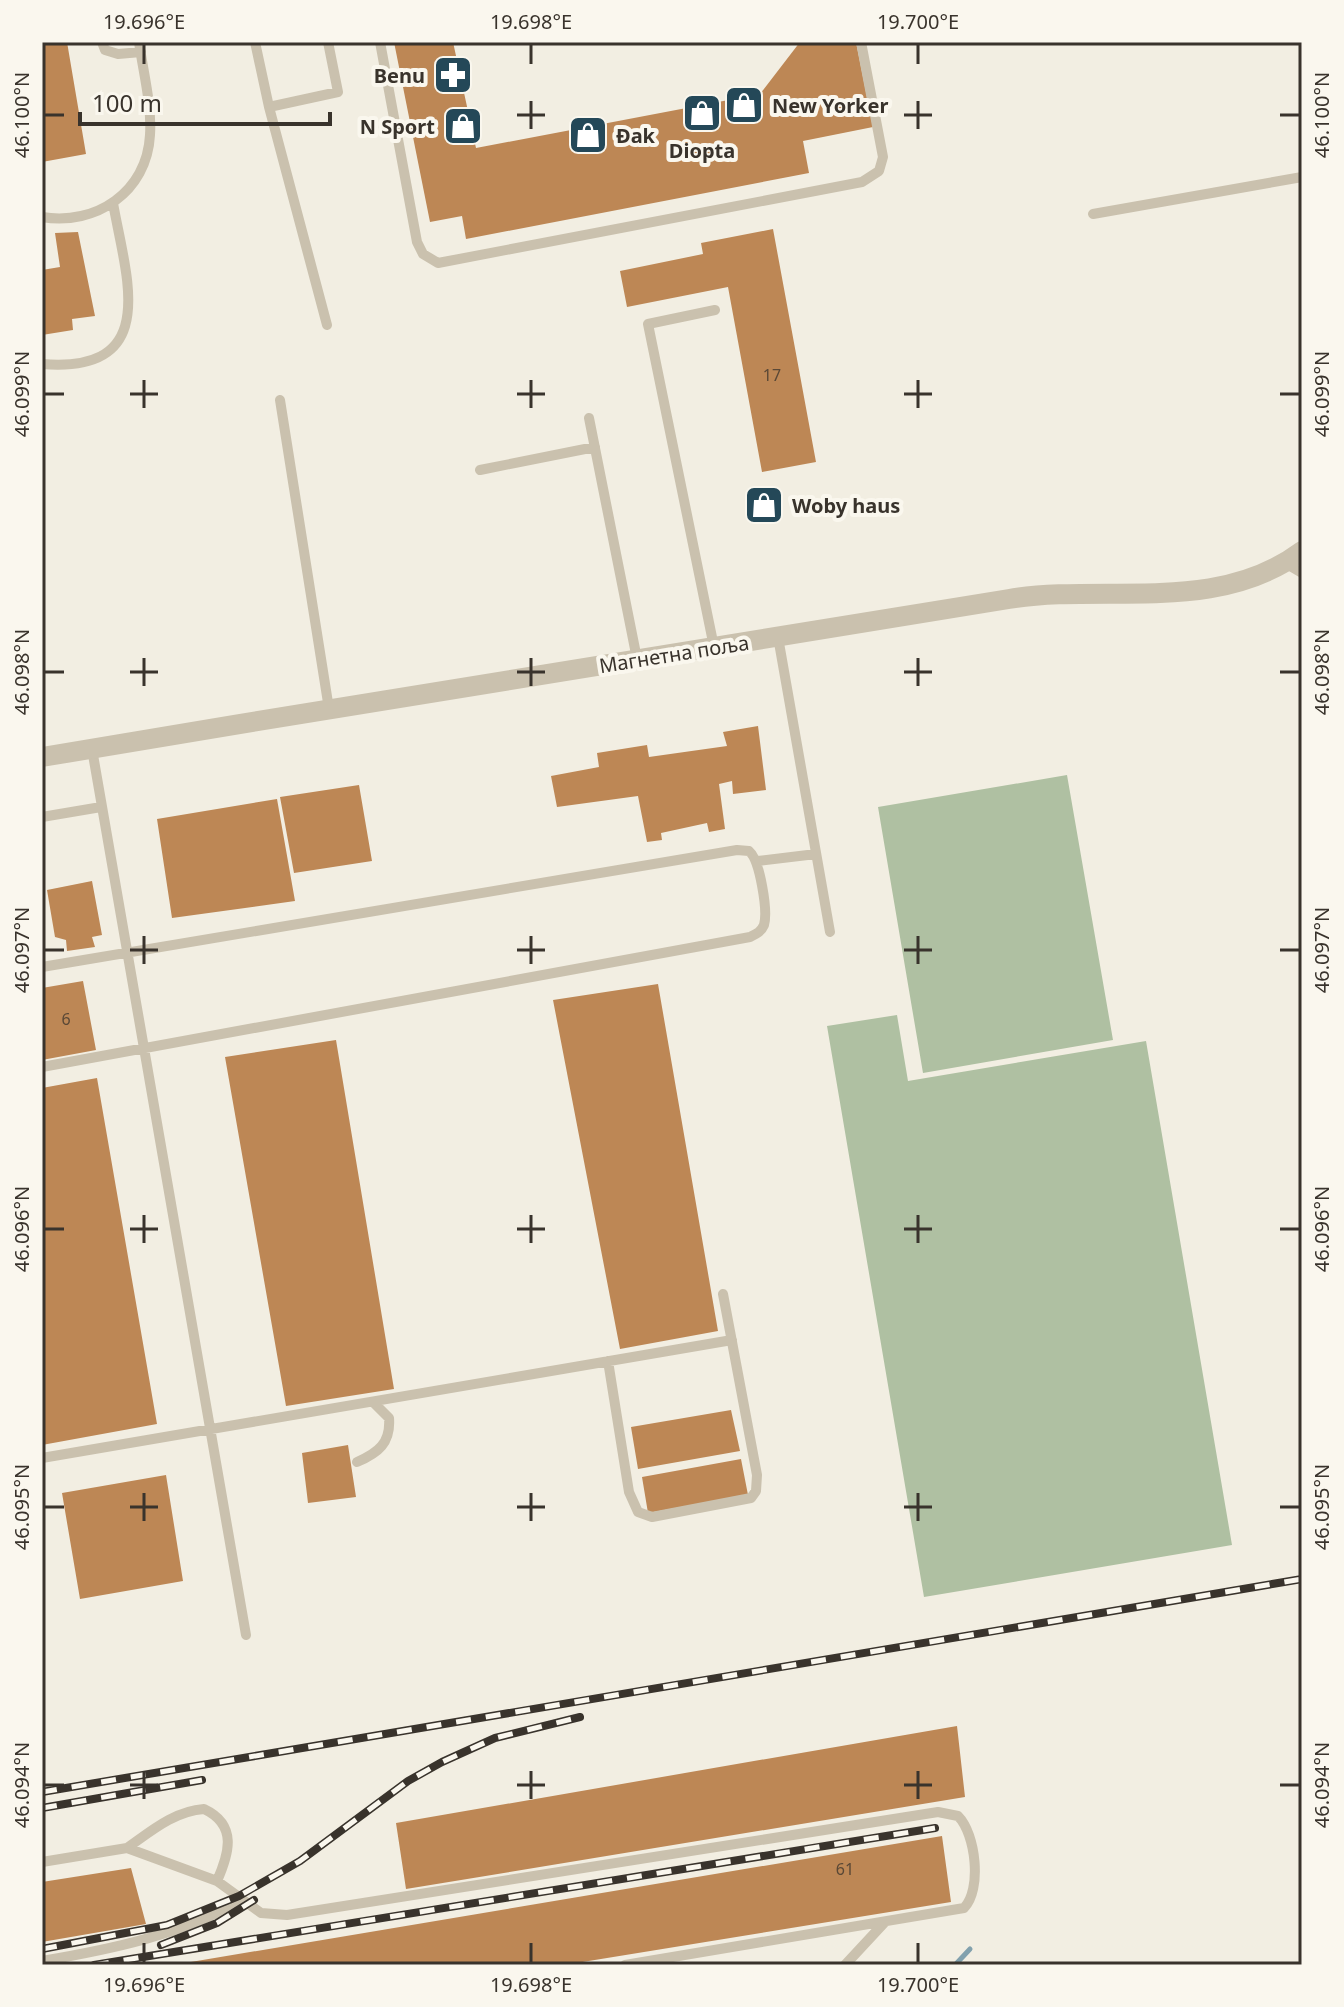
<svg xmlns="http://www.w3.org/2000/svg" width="1344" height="2007" viewBox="0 0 1344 2007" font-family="'Noto Sans',sans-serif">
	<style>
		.green { fill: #afc0a2 }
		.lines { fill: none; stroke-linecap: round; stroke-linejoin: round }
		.stream { stroke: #82a1ad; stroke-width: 5 }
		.building { fill: #bd8755 }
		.service { stroke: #cac1ae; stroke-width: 10 }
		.tertiary { stroke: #cac1ae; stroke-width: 20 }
		.rail-casing { stroke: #39332c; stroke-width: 8 }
		.rail { stroke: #faf7ee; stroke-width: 5; stroke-dasharray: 15; stroke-linecap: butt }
		.ticks { fill: none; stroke: #39332c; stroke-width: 3 }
		.labels { text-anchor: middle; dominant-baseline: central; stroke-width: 8; stroke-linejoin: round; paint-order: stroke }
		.number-label { font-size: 16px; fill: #5a4836 }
		.poi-label { font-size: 20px; font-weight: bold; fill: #39332c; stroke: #faf7ee; text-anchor: start }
		.street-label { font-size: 20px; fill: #39332c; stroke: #faf7ee }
		.neatline { fill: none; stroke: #39332c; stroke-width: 3 }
		.ticks-label { font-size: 20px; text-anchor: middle; fill: #39332c }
	</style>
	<rect width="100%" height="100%" fill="#f2eee2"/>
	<!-- green -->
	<path class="green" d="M1067,775L1113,1040L923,1073L878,807Z
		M897,1015L908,1081L1146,1041L1232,1545L924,1597L827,1026Z"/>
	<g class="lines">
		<!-- stream -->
		<path class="stream" d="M955,1965L970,1949"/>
	</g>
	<!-- building -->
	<path class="building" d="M42,42H67L86,154L42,162Z
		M394,42H453L476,148L760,94L800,42H856L873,127L803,141L809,173L466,239L462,216L430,222Z
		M773,229L816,462L762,472L728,287L627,307L620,271L703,254L701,243Z
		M78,232L95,316L72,319L73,330L42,335V270L60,267L55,233Z
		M758,726L766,790L733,794L732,781L719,784L725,829L709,832L707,823L661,833L662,840L647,842L638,796L557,807L551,776L599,767L597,753L647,745L649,757L727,746L723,732Z
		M359,785L372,861L294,873L280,797Z
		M277,799L295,901L172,918L157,819Z
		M92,881L102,935L92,937L95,947L67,951L66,940L55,937L47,890Z
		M83,981L96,1050L42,1060V988Z
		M658,984L718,1331L620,1349L553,1000Z
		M336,1040L394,1389L286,1406L225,1057Z
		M97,1078L157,1424L42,1445V1088Z
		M731,1410L740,1451L638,1469L631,1427Z
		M348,1445L356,1497L308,1503L302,1453Z
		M741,1459L748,1495L648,1513L642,1477Z
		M166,1475L183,1581L80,1599L62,1493Z
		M957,1726L965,1797L406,1889L396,1823Z
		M942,1836L951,1902L564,1965H173Z
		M131,1868L146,1924L42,1942V1882Z"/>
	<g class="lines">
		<!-- service -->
		<path class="service" d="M102,42L105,50L118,54L141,52
			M255,42L269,107L327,325
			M380,42L417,242L423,254L438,263L862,182L879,171L883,157L861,42
			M269,107L338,92L328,42
			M1093,214L1302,177
			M42,217C96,226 147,192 150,135C152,105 143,71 139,42
			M42,364C162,374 126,277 113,203
			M280,400L329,709
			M589,418L637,659
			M480,470L595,447
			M1285,563L1302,573
			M778,637L830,932
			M714,647L648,324L715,310
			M92,749L246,1635
			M42,817L101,807
			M758,861L816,854
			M42,967L737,850L749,851C760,860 768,911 764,925C761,932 756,934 750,937L42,1067
			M608,1361L629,1492L638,1512L652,1517L751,1498L756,1491L757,1475L723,1294
			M42,1458L732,1340
			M357,1462C378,1453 391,1443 389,1418L373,1402
			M127,1848C150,1832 174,1811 204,1809C238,1825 229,1854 217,1881
			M42,1862L127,1848L217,1881L261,1913L287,1915L938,1812L958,1816C976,1834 982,1890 964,1908L625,1965
			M42,1961C113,1949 179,1935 243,1900
			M845,1965L884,1923"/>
		<!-- tertiary -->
		<path class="tertiary" d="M42,757C364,703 686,650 1009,599C1107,583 1216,615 1302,551"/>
		<defs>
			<path id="rail" d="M42,1792L1302,1579
				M42,1808L202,1780
				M161,1945L217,1923L254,1900
				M42,1949L167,1925L239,1896L300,1861L408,1781L442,1762L495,1738L580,1717
				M94,1965L935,1828"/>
		</defs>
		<!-- rail casing -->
		<use href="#rail" class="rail-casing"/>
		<!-- rail -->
		<use href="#rail" class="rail"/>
	</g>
	<!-- ticks -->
	<path class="ticks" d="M144,44V64M531,44V64M918,44V64M531,101V129M918,101V129M44,115H64M517,115H545M904,115H932M1280,115H1300M144,380V408M531,380V408M918,380V408M44,394H64M130,394H158M517,394H545M904,394H932M1280,394H1300M144,658V686M531,658V686M918,658V686M44,672H64M130,672H158M517,672H545M904,672H932M1280,672H1300M144,936V964M531,936V964M918,936V964M44,950H64M130,950H158M517,950H545M904,950H932M1280,950H1300M144,1215V1243M531,1215V1243M918,1215V1243M44,1229H64M130,1229H158M517,1229H545M904,1229H932M1280,1229H1300M144,1493V1521M531,1493V1521M918,1493V1521M44,1507H64M130,1507H158M517,1507H545M904,1507H932M1280,1507H1300M144,1771V1799M531,1771V1799M918,1771V1799M44,1785H64M130,1785H158M517,1785H545M904,1785H932M1280,1785H1300M144,1943V1963M531,1943V1963M918,1943V1963"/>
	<!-- icons -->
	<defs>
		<symbol id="pharmacy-square" viewBox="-11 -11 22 22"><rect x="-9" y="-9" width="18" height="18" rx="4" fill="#244858" stroke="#faf7ee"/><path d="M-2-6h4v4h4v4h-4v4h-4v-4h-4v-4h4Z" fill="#fff"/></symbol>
		<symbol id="shop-square" viewBox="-11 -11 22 22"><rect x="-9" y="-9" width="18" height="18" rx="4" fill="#244858" stroke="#faf7ee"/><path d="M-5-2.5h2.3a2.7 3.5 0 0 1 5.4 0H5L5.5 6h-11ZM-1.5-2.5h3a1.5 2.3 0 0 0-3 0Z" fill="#fff"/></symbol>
	</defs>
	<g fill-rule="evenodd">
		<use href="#pharmacy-square" x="431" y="53" width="44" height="44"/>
		<use href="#shop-square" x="722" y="83" width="44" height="44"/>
		<use href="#shop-square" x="680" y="91" width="44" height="44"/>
		<use href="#shop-square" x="441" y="104" width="44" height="44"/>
		<use href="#shop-square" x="566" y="113" width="44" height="44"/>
		<use href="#shop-square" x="742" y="483" width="44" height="44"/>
	</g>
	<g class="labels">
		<!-- number labels -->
		<g class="number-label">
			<text x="772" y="375">17</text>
			<text x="66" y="1019">6</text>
			<text x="845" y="1869">61</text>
		</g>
		<!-- poi labels -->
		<g class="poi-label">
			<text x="425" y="75" text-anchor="end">Benu</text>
			<text x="772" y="105">New Yorker</text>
			<text x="435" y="126" text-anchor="end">N Sport</text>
			<text x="616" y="135">Đak</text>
			<text x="702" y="150" text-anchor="middle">Diopta</text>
			<text x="792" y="505">Woby haus</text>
		</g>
		<!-- street labels -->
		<g class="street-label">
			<text transform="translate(674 654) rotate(-9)">Магнетна поља</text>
		</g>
	</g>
	<!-- border -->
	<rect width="1344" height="2007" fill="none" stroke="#faf7ee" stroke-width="88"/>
	<!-- scale -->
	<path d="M80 112v12h250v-12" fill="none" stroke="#39332c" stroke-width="4"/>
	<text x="92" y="112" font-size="24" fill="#39332c" stroke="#faf7ee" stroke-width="6" paint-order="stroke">100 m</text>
	<rect x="44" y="44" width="1256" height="1919" class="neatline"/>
	<g class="ticks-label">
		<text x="144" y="29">19.696°E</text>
		<text x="531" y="29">19.698°E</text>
		<text x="918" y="29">19.700°E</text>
		<text transform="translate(22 115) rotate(-90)" y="7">46.100°N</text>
		<text transform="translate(1322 115) rotate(-90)" y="7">46.100°N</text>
		<text transform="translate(22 394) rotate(-90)" y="7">46.099°N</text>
		<text transform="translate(1322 394) rotate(-90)" y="7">46.099°N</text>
		<text transform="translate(22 672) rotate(-90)" y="7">46.098°N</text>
		<text transform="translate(1322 672) rotate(-90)" y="7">46.098°N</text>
		<text transform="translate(22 950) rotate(-90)" y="7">46.097°N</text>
		<text transform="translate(1322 950) rotate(-90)" y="7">46.097°N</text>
		<text transform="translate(22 1229) rotate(-90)" y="7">46.096°N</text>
		<text transform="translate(1322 1229) rotate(-90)" y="7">46.096°N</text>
		<text transform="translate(22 1507) rotate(-90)" y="7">46.095°N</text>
		<text transform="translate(1322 1507) rotate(-90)" y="7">46.095°N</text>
		<text transform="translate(22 1785) rotate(-90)" y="7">46.094°N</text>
		<text transform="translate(1322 1785) rotate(-90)" y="7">46.094°N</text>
		<text x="144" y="1992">19.696°E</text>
		<text x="531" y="1992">19.698°E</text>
		<text x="918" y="1992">19.700°E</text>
	</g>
</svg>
